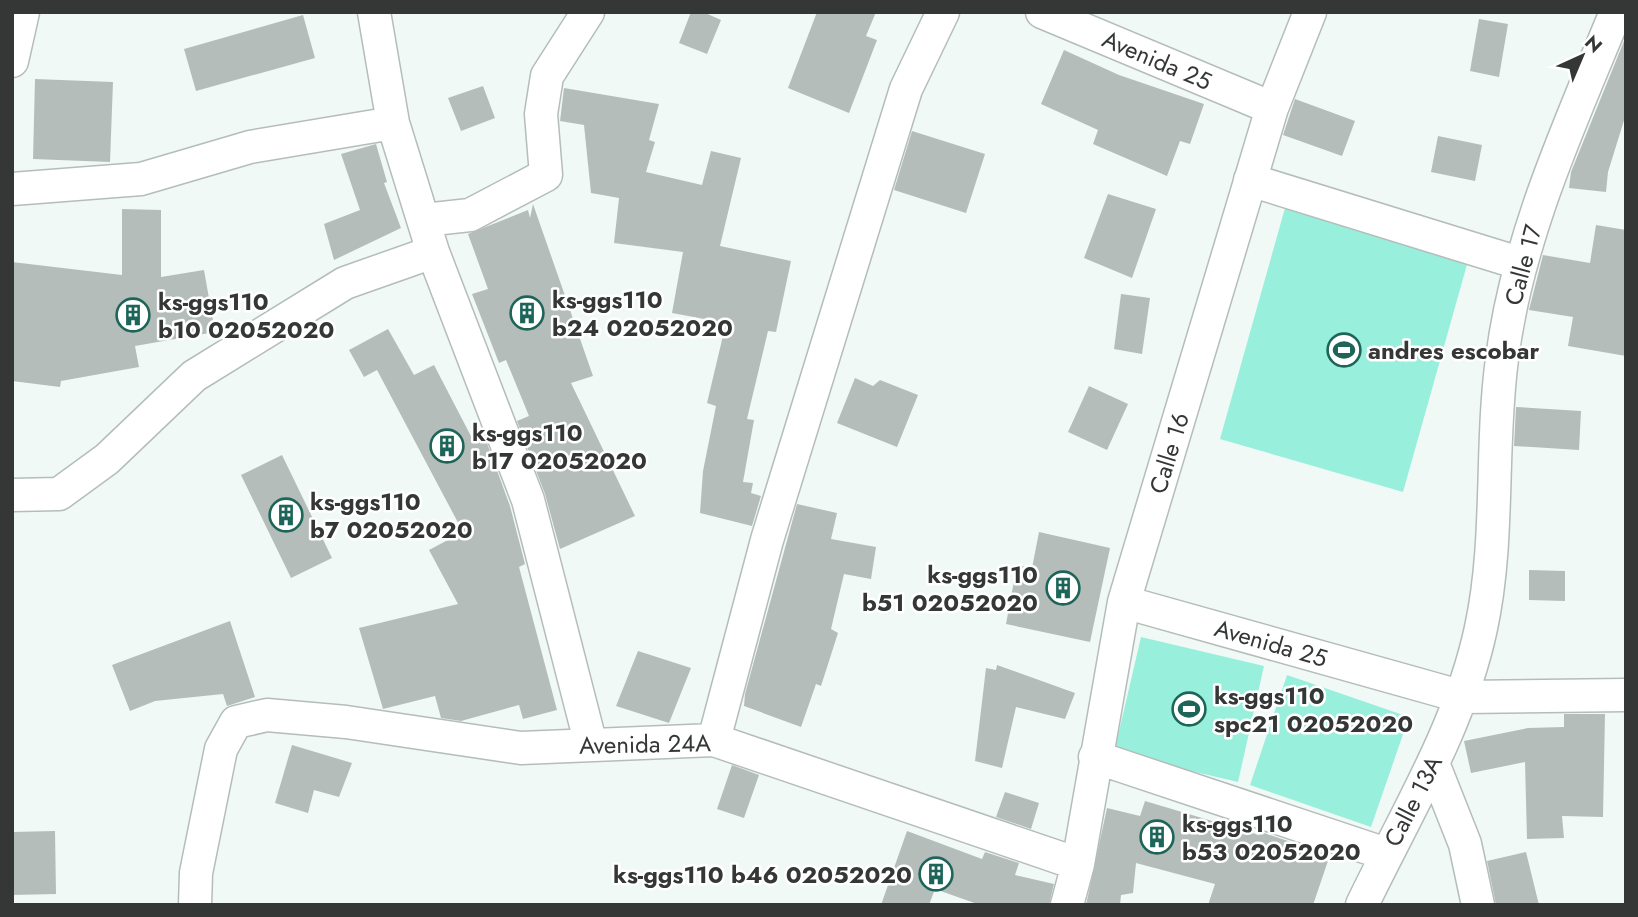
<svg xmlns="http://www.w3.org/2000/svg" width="1638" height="917" viewBox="0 0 1638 917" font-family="Jost,sans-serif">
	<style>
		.green { fill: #98efdc }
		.building { fill: #b5bdbb }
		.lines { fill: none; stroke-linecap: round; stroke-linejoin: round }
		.minor-casing { stroke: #b5bdbb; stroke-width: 35 }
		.minor { stroke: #fff; stroke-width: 32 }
		.labels { text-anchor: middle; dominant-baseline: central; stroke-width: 5; stroke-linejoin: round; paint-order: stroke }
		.street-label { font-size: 24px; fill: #343736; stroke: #fff }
		.poi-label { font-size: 24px; font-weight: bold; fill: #343736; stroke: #fff; text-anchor: start }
	</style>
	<rect width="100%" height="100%" fill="#f1f9f7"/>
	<!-- green -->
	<path class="green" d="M1285,208L1468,261L1403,492L1220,439Z
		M1141,637L1264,666L1238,782L1114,753Z
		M1287,675L1409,717L1371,827L1250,785Z"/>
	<!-- building -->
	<path class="building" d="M691,12H703L721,20L707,54L679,43Z
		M817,12H876L866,36L877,40L849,113L788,88Z
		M303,15L315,58L196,91L184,49Z
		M1479,19L1508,24L1499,77L1470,71Z
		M1626,36V114L1608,172L1606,192L1569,188L1571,172Z
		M1064,50L1119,75L1204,104L1190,144L1180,141L1167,176L1093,144L1098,130L1041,104Z
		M35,79L113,82L110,162L33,159Z
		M483,86L495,118L461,131L448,98Z
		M564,88L659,104L649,140L655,142L646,172L702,185L711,151L741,158L720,246L791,261L776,332L768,331L747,419L754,420L743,482L753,483L751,493L761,496L752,526L700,513L703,471L716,406L707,403L726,323L672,313L683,252L614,243L619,198L591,193L584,125L560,121Z
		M1295,99L1355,121L1342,156L1283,135Z
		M912,131L985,154L966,213L894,190Z
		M1438,136L1482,145L1475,181L1431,172Z
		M376,144L387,182L384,183L401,228L334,260L324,224L360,210L341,154Z
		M1108,194L1156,209L1132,278L1084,258Z
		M533,204L593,376L571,383L635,516L560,549L545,494L517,421L529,416L506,360L499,363L472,294L488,289L468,234L528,210L530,218Z
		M122,209L161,210V277L204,270L215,332L135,346L139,367L61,381L60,387L12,381V262L122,275Z
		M1596,225L1626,230V356L1568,346L1573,317L1529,310L1543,255L1590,263Z
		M1121,294L1150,298L1142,354L1114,349Z
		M388,329L414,375L434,365L473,440L484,435L510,506L525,564L519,567L557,710L523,719L519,705L461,721L441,718L435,696L383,709L359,628L458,604L429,550L463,532L377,370L364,377L349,350Z
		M855,378L873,386L880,380L918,395L897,447L837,423Z
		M1089,386L1128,404L1107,450L1068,432Z
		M1516,407L1581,411L1579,450L1514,446Z
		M282,455L332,558L291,578L241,475Z
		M797,504L837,513L831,539L876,547L871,579L844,574L831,629L838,633L821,686L816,684L801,727L744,706L745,694Z
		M1039,532L1110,548L1090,642L1006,624L1017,565L1032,568Z
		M1529,570L1565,571V601L1529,600Z
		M230,621L255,697L227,706L223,694L155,701L130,711L112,665Z
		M638,651L691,668L669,723L616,706Z
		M997,665L1075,693L1065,719L1016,707L1002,768L975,761L986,668L996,670Z
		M1564,714H1605L1603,817L1562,816L1564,838L1527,839L1525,762L1471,773L1464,741L1528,728L1564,727Z
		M292,745L352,763L339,797L314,790L308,813L275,803Z
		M732,765L759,775L744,818L717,809Z
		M1005,792L1039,803L1031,829L996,817Z
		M1145,801L1259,835L1261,832L1330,855L1313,905H1208L1215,884L1136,863L1133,893L1121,895L1120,905H1086L1107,808L1140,816Z
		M55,831L56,894L12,895V832Z
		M907,831L982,859L985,852L1019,863L1015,875L1054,884L1049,905H980L935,889L929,905H881Z
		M1526,852L1539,905H1496L1487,861Z"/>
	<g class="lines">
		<defs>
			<path id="minor" d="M374,12L393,123L433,252L528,500L591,745
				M1042,12L1272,108
				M12,61L23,12
				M1250,180L1519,263
				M12,189L141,179L250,147L393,123
				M424,220L470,215L546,175L541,114L547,76L588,12
				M12,495L59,494L107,459L194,376L345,283L433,252
				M1124,602L1463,697L1626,695
				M714,740L767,540L906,89L943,12
				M1095,757L1386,854
				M1433,763L1465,844L1478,905
				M195,905L196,873L221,749L236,722L267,715L346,722L521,748L714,740L1078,864
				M1067,905L1078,864L1124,602L1272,108L1310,12
				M1362,905C1405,815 1460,727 1481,628C1500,540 1490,448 1502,359C1517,238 1570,124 1616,12"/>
		</defs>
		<!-- minor casing -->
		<use href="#minor" class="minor-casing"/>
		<!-- minor -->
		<use href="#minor" class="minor"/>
	</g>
	<!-- icons -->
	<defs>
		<symbol id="building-ring" viewBox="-11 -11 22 22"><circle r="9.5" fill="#fff" stroke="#1e6559" stroke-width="1.5"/><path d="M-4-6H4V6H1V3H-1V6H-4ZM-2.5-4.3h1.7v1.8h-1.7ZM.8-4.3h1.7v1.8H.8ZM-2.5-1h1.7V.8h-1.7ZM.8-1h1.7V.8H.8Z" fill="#1e6559"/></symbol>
		<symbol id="stadium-ring" viewBox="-11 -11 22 22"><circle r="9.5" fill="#fff" stroke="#1e6559" stroke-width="1.5"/><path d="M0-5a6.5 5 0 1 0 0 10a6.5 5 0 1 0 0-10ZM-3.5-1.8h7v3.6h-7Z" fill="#1e6559"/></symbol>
	</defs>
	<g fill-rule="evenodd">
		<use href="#building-ring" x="508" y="294" width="38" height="38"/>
		<use href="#building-ring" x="114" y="296" width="38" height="38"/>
		<use href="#stadium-ring" x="1325" y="331" width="38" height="38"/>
		<use href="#building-ring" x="428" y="427" width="38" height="38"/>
		<use href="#building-ring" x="267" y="496" width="38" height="38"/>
		<use href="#building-ring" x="1044" y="569" width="38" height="38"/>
		<use href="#stadium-ring" x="1170" y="690" width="38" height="38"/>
		<use href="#building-ring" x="1138" y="818" width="38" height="38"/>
		<use href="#building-ring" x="917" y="855" width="38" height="38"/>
	</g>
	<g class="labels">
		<!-- street labels -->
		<g class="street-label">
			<text transform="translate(1157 60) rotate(23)">Avenida 25</text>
			<text transform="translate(1523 265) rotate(-75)">Calle 17</text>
			<text transform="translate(1169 453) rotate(-73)">Calle 16</text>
			<text transform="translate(1271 643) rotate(16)">Avenida 25</text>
			<text transform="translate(645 744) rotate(-1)">Avenida 24A</text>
			<text transform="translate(1413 801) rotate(-63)">Calle 13A</text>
		</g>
		<!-- poi labels -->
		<g class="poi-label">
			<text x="552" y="299">ks-ggs110<tspan x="552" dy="28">b24 02052020</tspan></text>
			<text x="158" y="301">ks-ggs110<tspan x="158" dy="28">b10 02052020</tspan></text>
			<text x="1368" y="350">andres escobar</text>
			<text x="472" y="432">ks-ggs110<tspan x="472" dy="28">b17 02052020</tspan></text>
			<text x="310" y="501">ks-ggs110<tspan x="310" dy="28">b7 02052020</tspan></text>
			<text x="1038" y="574" text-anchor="end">ks-ggs110<tspan x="1038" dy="28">b51 02052020</tspan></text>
			<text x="1214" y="695">ks-ggs110<tspan x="1214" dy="28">spc21 02052020</tspan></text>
			<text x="1182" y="823">ks-ggs110<tspan x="1182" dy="28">b53 02052020</tspan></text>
			<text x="912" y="874" text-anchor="end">ks-ggs110 b46 02052020</text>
		</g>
	</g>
	<!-- border -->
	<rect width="1638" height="917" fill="none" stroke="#343736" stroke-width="28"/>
	<!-- north arrow -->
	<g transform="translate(1582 56) rotate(44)" stroke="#ffffff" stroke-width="5" paint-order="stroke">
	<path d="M0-5L12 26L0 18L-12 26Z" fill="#343736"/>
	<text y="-10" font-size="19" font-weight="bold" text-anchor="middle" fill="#343736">N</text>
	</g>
</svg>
